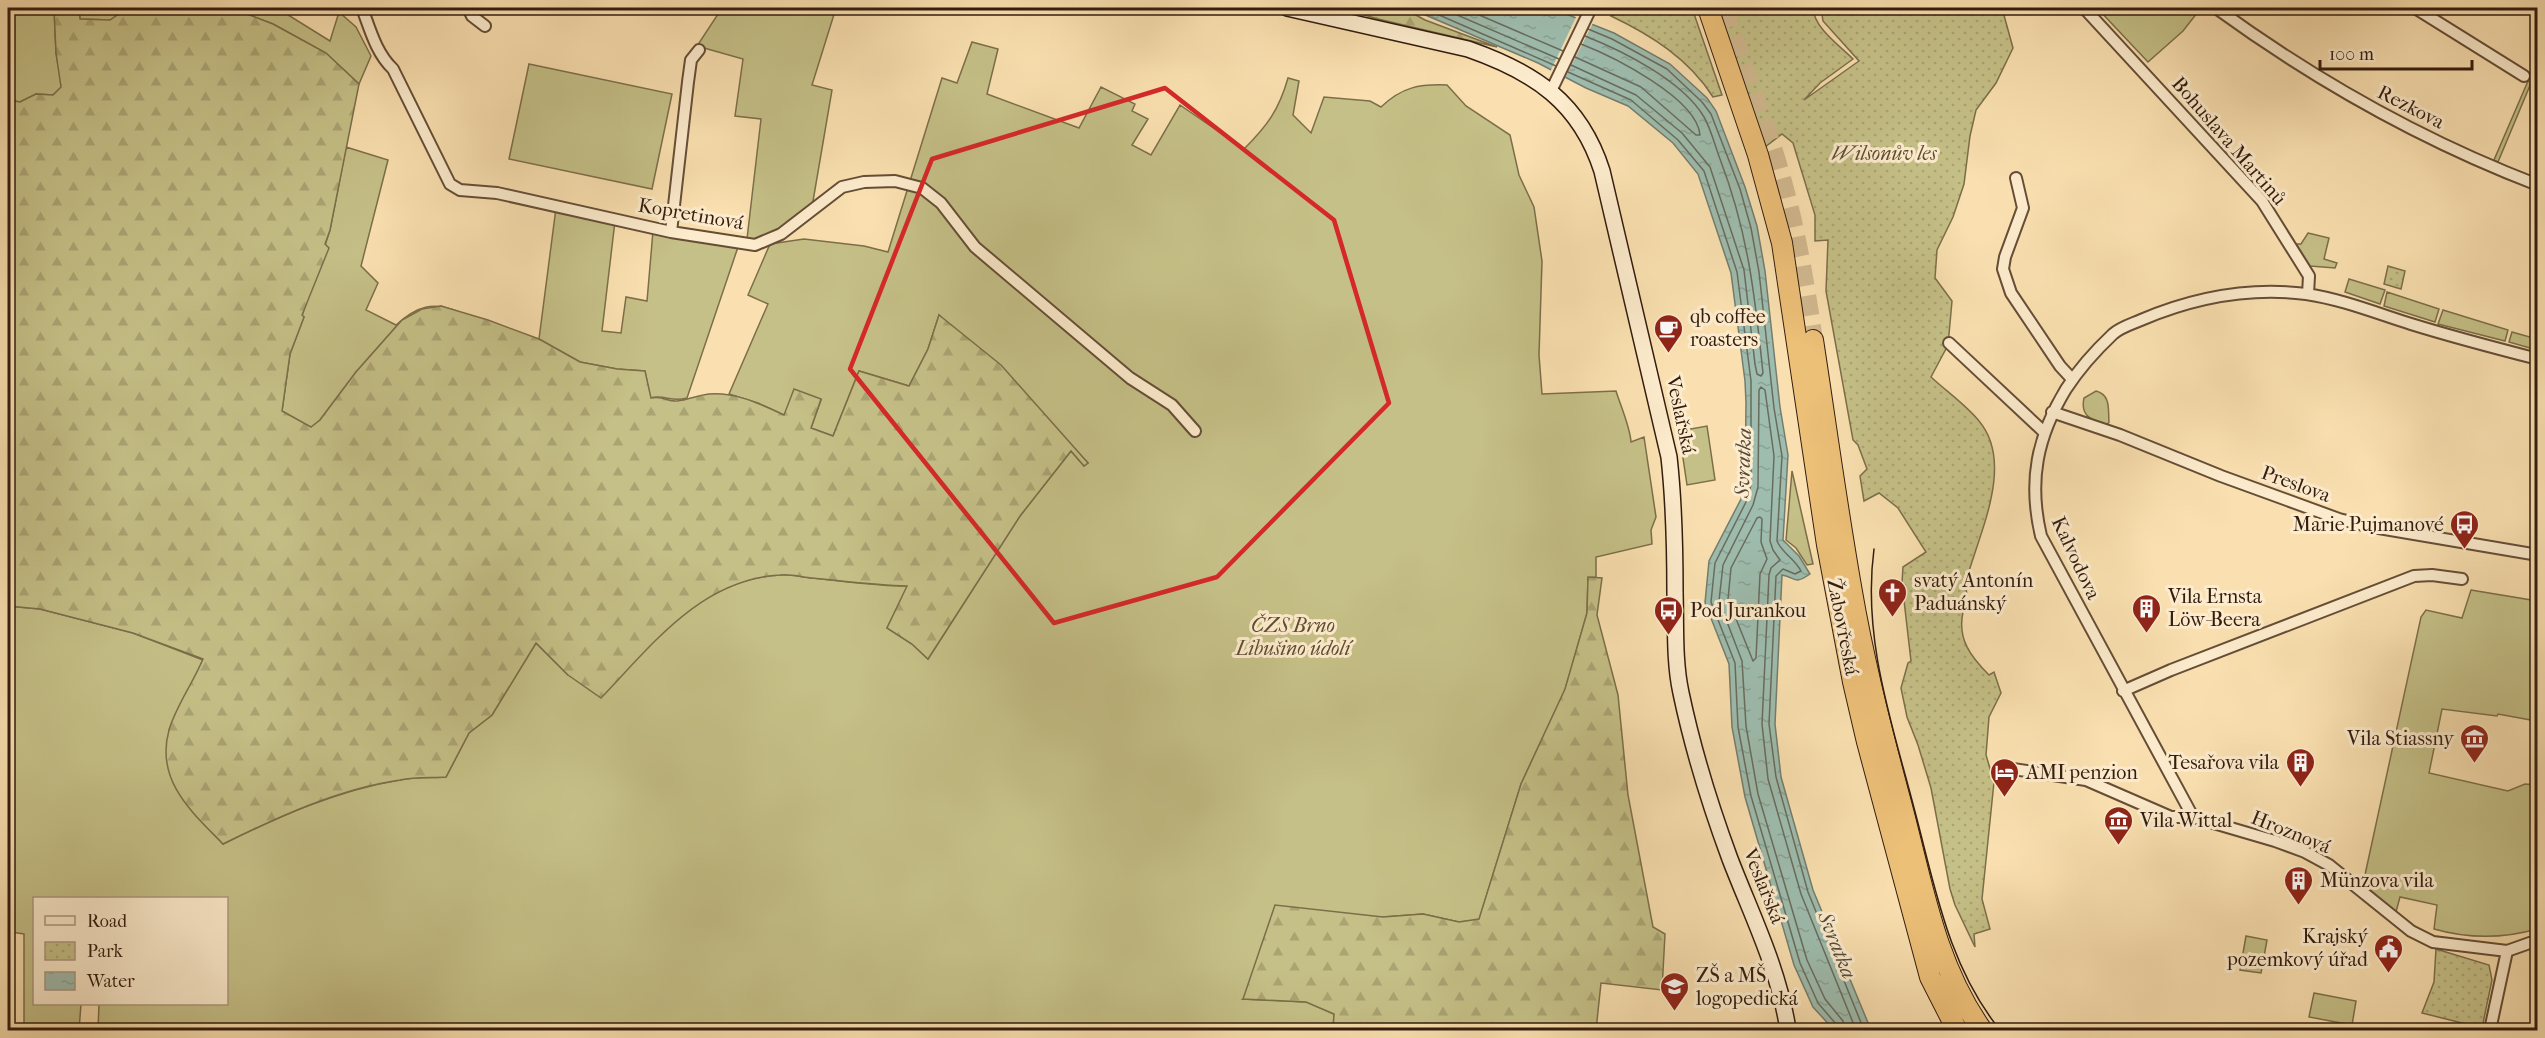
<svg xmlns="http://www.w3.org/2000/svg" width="2545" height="1038" viewBox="0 0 2545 1038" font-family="'IM FELL French Canon',serif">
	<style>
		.green { fill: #c5c087; stroke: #7c6e4a; stroke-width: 1.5 }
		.forest { fill: url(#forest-firs); stroke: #7c6e4a; stroke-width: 1.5 }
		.park { fill: url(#park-dots); stroke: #7c6e4a; stroke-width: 1.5 }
		.water { fill: url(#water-ripples); stroke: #737d6f; stroke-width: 1.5 }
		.pier { fill: #fae0b0 }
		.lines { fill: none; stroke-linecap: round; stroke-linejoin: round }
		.shore { stroke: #686c5e; stroke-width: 1.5 }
		.highway-tunnel { stroke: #d2b990; stroke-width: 20; stroke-dasharray: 20 10; stroke-linecap: butt }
		.street-casing { stroke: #654d36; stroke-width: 14 }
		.secondary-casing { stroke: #331c0e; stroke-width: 18 }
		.highway-casing { stroke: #331c0e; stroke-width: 22 }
		.street { stroke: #fcebcc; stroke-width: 10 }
		.secondary { stroke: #fcebcc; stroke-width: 15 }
		.highway { stroke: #edc078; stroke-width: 20 }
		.tram { stroke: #331c0e; stroke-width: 1.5 }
		.marked { fill: none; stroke: #d62828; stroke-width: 4.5; stroke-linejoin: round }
		.labels { text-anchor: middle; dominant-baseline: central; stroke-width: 6; stroke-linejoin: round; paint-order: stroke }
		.street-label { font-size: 20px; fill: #331c0e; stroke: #fcebcc }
		.park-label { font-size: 20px; font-style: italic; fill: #5f4d32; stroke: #fcebcc }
		.poi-label { font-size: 20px; fill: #331c0e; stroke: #fcebcc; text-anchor: start }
		.water-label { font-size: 21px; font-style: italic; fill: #534c3e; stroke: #fcebcc }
	</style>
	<defs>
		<pattern id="forest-firs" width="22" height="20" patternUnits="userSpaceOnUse" patternTransform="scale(1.5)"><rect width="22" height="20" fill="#c5c087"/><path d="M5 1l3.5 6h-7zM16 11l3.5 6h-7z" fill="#aaa473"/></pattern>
		<pattern id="park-dots" width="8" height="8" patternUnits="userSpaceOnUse" patternTransform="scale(1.5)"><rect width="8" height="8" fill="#c5c087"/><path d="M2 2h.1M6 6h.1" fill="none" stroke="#aaa473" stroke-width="1.8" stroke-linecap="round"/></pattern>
		<pattern id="water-ripples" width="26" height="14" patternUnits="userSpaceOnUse" patternTransform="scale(1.5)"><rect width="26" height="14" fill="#9ebdaf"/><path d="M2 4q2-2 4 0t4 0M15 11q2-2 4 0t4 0" fill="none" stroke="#89a295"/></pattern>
	</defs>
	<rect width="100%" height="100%" fill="#fae0b0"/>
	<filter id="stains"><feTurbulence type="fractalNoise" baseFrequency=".00333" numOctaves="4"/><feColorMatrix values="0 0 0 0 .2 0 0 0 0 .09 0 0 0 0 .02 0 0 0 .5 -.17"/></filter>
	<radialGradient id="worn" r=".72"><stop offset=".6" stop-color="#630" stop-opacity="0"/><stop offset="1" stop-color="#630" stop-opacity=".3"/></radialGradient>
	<!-- green -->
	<path class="green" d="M8,8H54L56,53L62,87L53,95L36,94L20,102L8,100Z
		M79,8H128L110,20L80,19Z
		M231,8H277L330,41L339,12L356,27L371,56L359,84L326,53L273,24Z
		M722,8H836L812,85L832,90L812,207C792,223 773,241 747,239L761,119L735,116L743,59L697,46Z
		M2097,8H2201L2183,31L2148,62Z
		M972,42L998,49L987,94L1079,128L1101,87L1135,104L1132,111L1148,119L1132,145L1151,155L1180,105L1244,149C1267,126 1279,110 1288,78L1299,81L1293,115L1311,133L1324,97L1370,101L1381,107C1402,87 1419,84 1447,85L1466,106L1510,135L1519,175L1534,207L1542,261L1539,355L1542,394L1616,391C1621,407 1630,427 1631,442L1644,437L1656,517L1651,530L1652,544L1596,557V577L1588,578L1587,613L1565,690L1521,784L1479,920L1459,922L1423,914L1383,917L1243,999L1307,1002L1334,1014L1333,1030H1336H605V1028L585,1025L584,1030H98L99,1004H226V898H34V1004H81L79,1030H24V934L11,932L8,1020V606L40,609L133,633L203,660L169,730L223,844C278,817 338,790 400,780C415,777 431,778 446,777L469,733L492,715L536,643L568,675L673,623C701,597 741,577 780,575C790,574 802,577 812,578C844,581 876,586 908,586L887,628L912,644L928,659L1020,516L1071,451L1084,466L1088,463L939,315L928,349L909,386L859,371L833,436L811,428L821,400L784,415L758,403L729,394L768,304L748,295L770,244L804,239L864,246L888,252L942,78L957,83Z
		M529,64L672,94L652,189L509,159Z
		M2528,81L2531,83L2498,162L2494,160Z
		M346,147L388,160L361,266L378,283L366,310L396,325C417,306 433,301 459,312L441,306L402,320L356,372L320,420L311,428L282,411L290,354L304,317L302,316L330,230Z
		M556,208L615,221L602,331L621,333L626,297L647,301L653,231L738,247L687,398C670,403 666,394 650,398L645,371L617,369L580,362L539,339Z
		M2308,233L2329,238L2324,259L2337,263L2335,268L2310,266L2296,244H2301Z
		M2349,279L2385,290L2380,304L2345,292Z
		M2387,292L2439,309L2435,322L2384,306Z
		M2443,310L2508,330L2505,341L2438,324Z
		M2512,332L2537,339V350L2509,342Z
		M2096,391C2111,395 2108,409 2109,422L2107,425C2091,420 2080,416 2084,398Z
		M1707,426L1715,480L1687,485L1679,431Z
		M1792,471L1813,564L1807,565L1796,548L1786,540Z
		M2471,590L2537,601V712H2532L2531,720L2498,714L2497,716L2442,709L2429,773L2508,791L2525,784L2537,785V929C2502,939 2469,939 2434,929L2437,905L2400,897L2396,912L2363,884L2421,617L2426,610L2462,618Z
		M2246,936L2267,940L2261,973L2240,970Z
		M2314,993L2356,1001L2352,1025L2309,1017Z"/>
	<!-- forest -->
	<path class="forest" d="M54,8H79L80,19L110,20L128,8H231L273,24L326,53L359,84L330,230L325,244L329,248L302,315L304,317L290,354L282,411L311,427L320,420L356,372L402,320L422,309L441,306L488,320L539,339L580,362L617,369L645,371L651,398C663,395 667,402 677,401C688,400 698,395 709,394C736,392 760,404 784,415L794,389L821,399L811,428L833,436L859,371L909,386L928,349L939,315L1001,365L1088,463L1084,466L1071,451L1020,516L928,659L912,644L887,628L907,586C875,585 844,581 812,578C802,577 791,574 780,575C701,579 651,646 601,698L568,675L536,643L492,715L469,733L446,777C431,778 415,777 400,780C338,789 278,817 223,844C192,812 155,781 169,730C176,706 193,683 203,659L133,633L40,609L8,606V100L20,102L36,94L53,95L61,87L56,53Z
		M1340,8H1403L1425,20L1497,47L1378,19Z
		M1588,577L1602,578L1597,615L1618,695L1628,795L1653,927L1665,934L1662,990L1601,983L1596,1030H1333L1334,1014L1306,1002L1243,999L1275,905L1383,917L1423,914L1459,922L1479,919L1521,784L1565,689L1587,613Z"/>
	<!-- park -->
	<path class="park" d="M1630,8H1692L1722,95L1713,97C1689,59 1651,35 1611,16Z
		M1717,8H1813C1814,28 1839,45 1853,59L1820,83L1804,100L1859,61L1823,21L1821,8H2002L2013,48L1996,83L1976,110L1970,136L1964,184L1953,217L1937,250L1935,278L1952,301L1948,345L1931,377C1946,391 1966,405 1979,421C2016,465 1977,537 1965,585C1969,597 1965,600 1963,612C1957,639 1971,657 1989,675L1994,672L2001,693L1989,717L1986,755L1994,782L1982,899L1990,929L1974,934L1975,947L1955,905L1950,889L1931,788L1918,745L1907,717L1901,688L1908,663L1911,661L1902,583L1903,567L1926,552L1898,508L1879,493L1864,501L1860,476L1867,469L1858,445L1853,440L1826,291L1828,240L1815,241V215L1793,143L1782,134L1765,147Z
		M2388,266L2405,271L2401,289L2384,284Z
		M2436,949L2489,965L2492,980L2482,1028L2422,1013L2434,982Z"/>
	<!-- water -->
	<path class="water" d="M1409,8H1551L1614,33L1670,64L1707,98L1716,111L1745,187L1757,226L1765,271L1780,407L1788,455L1783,540L1799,556L1810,574C1794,585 1797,578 1782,575L1775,724L1781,777L1813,890L1871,1030H1834L1813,1007L1794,965L1745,797L1732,727L1729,664L1705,603L1709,561L1741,499L1745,484L1746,403L1745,381L1731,273L1698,174L1673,143L1628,106L1586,88L1538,63Z"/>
	<!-- pier -->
	<path class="pier" d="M1577,15L1594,21L1564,80L1551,73V70Z"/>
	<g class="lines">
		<!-- shore -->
		<path class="shore" d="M1423,8L1556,66
			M1441,8L1559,59
			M1463,8L1563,51
			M1588,29L1612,39L1667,69L1702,102L1711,114L1740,189L1751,228L1759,272L1774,408L1782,456L1777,541C1782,553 1795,559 1801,571L1795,574L1783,569L1776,576L1769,724L1776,777L1808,892L1864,1030
			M1575,57L1641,87L1696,135H1700C1697,98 1612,56 1581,44
			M1571,65L1636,95L1682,133L1710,167L1744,270L1755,364L1757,374L1761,376L1763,373C1755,296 1748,232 1720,159C1715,146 1711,129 1704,117C1683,81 1623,51 1585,36
			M1568,72L1631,100L1678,140L1704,171L1737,272L1751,381V485L1746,502L1715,563L1711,602L1735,663L1738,727L1751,796L1800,963L1818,1003L1836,1024L1838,1030
			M1760,517L1762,519L1761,542L1767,559L1760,574L1756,658L1753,661L1728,599L1731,568L1757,518Z
			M1845,1030L1843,1021L1825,999L1807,960L1758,794L1746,726L1742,661L1719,601L1723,565L1753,505L1758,487L1759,390L1761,387L1765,390L1774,456L1770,541L1773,550L1780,560L1771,568L1769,575L1762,724L1768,779L1801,894L1856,1030"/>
		<!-- highway-tunnel -->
		<path class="highway-tunnel" d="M1724,8C1740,65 1765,120 1781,178C1796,231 1805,285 1813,340"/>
		<defs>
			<path id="street" d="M362,8C370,29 376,53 393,69L450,184L460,190L497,193L671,232L755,245L781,234L842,187L864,182L895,181L922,188L941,203L975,247L1130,378L1172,405L1195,431
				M468,8L472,16L485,26
				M2084,8L2262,201L2309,276L2308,294
				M2216,8C2315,80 2423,141 2538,185
				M2415,8L2524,76
				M1551,91L1591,8
				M2016,178L2023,208L2005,257L2003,269L2011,293L2060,366L2072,379
				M671,232L688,82L691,60L699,50
				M1949,343L2044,432
				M2052,412L2120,435L2221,476L2339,519L2367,526L2538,555
				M2123,691L2171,670L2414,576L2432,575L2462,579
				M2000,767L2086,780L2171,817H2193L2275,841L2305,852L2329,865L2411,931L2433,942L2507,951L2538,940
				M2193,817L2041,536C2028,481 2037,437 2066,389C2079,369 2096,350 2113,334C2121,327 2132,324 2141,320C2193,298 2250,287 2306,294C2341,299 2376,313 2411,324C2453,337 2495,348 2538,359
				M2490,1030L2507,951"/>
			<path id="secondary" d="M1287,8L1468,49C1534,72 1580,102 1602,171L1669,457C1674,502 1675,548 1675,593C1676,626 1674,661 1681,693C1693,750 1710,805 1730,859C1752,916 1779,969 1788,1030"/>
			<path id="highway" d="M1708,8L1758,155L1782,243L1827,545L1853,682L1867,742L1930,977L1957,1030
				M1813,340C1827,431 1839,523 1856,614C1869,683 1887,750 1905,818C1924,892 1937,967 1982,1030"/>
		</defs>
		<!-- street casing -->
		<use href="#street" class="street-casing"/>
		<!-- secondary casing -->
		<use href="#secondary" class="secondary-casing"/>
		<!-- highway casing -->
		<use href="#highway" class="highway-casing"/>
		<!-- street -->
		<use href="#street" class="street"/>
		<!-- secondary -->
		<use href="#secondary" class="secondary"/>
		<!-- highway -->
		<use href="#highway" class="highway"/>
		<!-- tram -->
		<path class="tram" d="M1874,549C1862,638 1892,723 1914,808C1935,886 1948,966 2000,1030"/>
	</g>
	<!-- marked area -->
	<path class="marked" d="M1165,88L1334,220L1389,403L1217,577L1054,623L850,369L932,159Z"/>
	<!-- icons -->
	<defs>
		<symbol id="cafe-pin" viewBox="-11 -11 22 30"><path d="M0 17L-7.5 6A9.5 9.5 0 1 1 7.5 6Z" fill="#8f2418" stroke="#fcebcc"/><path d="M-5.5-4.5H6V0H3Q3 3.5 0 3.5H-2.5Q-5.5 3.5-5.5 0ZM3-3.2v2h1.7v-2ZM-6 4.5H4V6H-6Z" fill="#fff"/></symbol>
		<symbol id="bus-pin" viewBox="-11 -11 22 30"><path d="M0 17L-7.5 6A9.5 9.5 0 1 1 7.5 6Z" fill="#8f2418" stroke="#fcebcc"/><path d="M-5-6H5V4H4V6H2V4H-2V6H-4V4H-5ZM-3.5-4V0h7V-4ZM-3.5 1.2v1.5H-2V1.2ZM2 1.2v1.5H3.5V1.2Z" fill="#fff"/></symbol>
		<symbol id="church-pin" viewBox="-11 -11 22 30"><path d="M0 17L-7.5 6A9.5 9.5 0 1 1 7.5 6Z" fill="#8f2418" stroke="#fcebcc"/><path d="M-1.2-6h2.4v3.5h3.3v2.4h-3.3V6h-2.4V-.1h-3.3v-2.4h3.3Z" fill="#fff"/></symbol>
		<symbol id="building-pin" viewBox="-11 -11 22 30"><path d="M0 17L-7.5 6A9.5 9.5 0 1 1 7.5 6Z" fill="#8f2418" stroke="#fcebcc"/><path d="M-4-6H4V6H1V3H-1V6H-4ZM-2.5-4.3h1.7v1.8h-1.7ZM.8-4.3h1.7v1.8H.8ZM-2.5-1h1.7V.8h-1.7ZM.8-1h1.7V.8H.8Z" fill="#fff"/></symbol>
		<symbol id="museum-pin" viewBox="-11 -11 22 30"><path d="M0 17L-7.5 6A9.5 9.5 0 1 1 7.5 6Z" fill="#8f2418" stroke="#fcebcc"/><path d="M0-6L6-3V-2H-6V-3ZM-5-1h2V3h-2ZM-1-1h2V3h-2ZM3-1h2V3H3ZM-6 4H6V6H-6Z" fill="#fff"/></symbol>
		<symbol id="hotel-pin" viewBox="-11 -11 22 30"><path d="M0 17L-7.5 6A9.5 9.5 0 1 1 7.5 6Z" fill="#8f2418" stroke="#fcebcc"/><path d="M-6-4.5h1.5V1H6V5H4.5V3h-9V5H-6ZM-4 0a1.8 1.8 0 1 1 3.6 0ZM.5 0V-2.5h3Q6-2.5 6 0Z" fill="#fff"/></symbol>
		<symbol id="civic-pin" viewBox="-11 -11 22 30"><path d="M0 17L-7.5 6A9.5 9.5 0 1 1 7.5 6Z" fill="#8f2418" stroke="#fcebcc"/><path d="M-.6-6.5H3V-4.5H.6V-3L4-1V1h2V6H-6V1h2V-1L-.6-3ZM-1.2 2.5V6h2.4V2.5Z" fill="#fff"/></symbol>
		<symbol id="school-pin" viewBox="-11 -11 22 30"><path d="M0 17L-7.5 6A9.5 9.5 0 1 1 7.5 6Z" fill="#8f2418" stroke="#fcebcc"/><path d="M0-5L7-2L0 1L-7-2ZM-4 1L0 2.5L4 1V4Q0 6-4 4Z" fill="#fff"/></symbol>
	</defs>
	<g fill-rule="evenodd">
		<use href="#cafe-pin" x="1652" y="312" width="33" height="45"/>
		<use href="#bus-pin" x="2448" y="508" width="33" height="45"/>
		<use href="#church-pin" x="1876" y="576" width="33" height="45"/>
		<use href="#building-pin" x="2130" y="592" width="33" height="45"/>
		<use href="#bus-pin" x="1652" y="594" width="33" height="45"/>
		<use href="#museum-pin" x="2458" y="722" width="33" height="45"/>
		<use href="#building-pin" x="2284" y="746" width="33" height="45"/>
		<use href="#hotel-pin" x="1988" y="756" width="33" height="45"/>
		<use href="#museum-pin" x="2102" y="804" width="33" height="45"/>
		<use href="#building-pin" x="2282" y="864" width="33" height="45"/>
		<use href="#civic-pin" x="2372" y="932" width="33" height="45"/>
		<use href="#school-pin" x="1658" y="970" width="33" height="45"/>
	</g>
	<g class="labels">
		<!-- street labels -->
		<g class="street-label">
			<text transform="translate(2411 107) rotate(27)">Rezkova</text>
			<text transform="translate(2229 141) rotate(49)">Bohuslava Martinů</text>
			<text transform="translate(691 214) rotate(10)">Kopretinová</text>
			<text transform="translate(1681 415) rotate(78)">Veslařská</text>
			<text transform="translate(2296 484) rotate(20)">Preslova</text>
			<text transform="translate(2076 558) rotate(65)">Kalvodova</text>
			<text transform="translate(1843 627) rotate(79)">Žabovřeská</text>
			<text transform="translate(2291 832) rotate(22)">Hroznová</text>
			<text transform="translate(1764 886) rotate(68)">Veslařská</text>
		</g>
		<!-- park labels -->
		<g class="park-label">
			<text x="1884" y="153">Wilsonův les</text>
			<text x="1293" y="625">ČZS Brno<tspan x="1293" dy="23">Libušino údolí</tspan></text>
		</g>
		<!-- poi labels -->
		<g class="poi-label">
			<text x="1690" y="316">qb coffee<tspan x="1690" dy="23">roasters</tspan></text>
			<text x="2444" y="524" text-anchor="end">Marie Pujmanové</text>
			<text x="1914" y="580">svatý Antonín<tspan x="1914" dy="23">Paduánský</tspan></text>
			<text x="2168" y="596">Vila Ernsta<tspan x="2168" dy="23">Löw-Beera</tspan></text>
			<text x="1690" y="610">Pod Jurankou</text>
			<text x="2454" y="738" text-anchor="end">Vila Stiassny</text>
			<text x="2279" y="762" text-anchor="end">Tesařova vila</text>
			<text x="2026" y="772">AMI penzion</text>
			<text x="2140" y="820">Vila Wittal</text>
			<text x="2320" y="880">Münzova vila</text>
			<text x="2368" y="936" text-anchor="end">Krajský<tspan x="2368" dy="23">pozemkový úřad</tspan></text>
			<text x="1696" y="975">ZŠ a MŠ<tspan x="1696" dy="23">logopedická</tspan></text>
		</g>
		<!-- water labels -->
		<g class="water-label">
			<text transform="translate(1743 463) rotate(-88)">Svratka</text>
			<text transform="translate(1837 945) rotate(68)">Svratka</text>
		</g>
	</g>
	<!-- margin -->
	<rect width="2545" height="1038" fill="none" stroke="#fae0b0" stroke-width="30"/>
	<rect x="9" y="9" width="2527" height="1020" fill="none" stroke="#331c0e" stroke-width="3"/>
	<rect x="15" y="15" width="2515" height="1008" fill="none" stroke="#331c0e" stroke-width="1.5"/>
	<!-- legend -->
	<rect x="33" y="897" width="195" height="108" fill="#fcebcc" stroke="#ac9880" stroke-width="1.5"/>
	<rect x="45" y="916" width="30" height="9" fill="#fcebcc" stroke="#ac9880" stroke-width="1.5"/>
	<text x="87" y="927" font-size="18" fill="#331c0e">Road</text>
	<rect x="45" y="942" width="30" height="18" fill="url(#park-dots)" stroke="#ac9880" stroke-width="1.5"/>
	<text x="87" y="957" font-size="18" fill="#331c0e">Park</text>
	<rect x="45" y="972" width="30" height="18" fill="url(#water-ripples)" stroke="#ac9880" stroke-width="1.5"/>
	<text x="87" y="987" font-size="18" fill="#331c0e">Water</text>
	<!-- scale -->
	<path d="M2320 60v9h152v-9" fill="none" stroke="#331c0e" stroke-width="3"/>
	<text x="2329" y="60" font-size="18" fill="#331c0e" stroke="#fcebcc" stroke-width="4.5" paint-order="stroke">100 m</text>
	<rect width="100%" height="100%" filter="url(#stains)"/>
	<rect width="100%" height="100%" fill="url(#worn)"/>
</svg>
